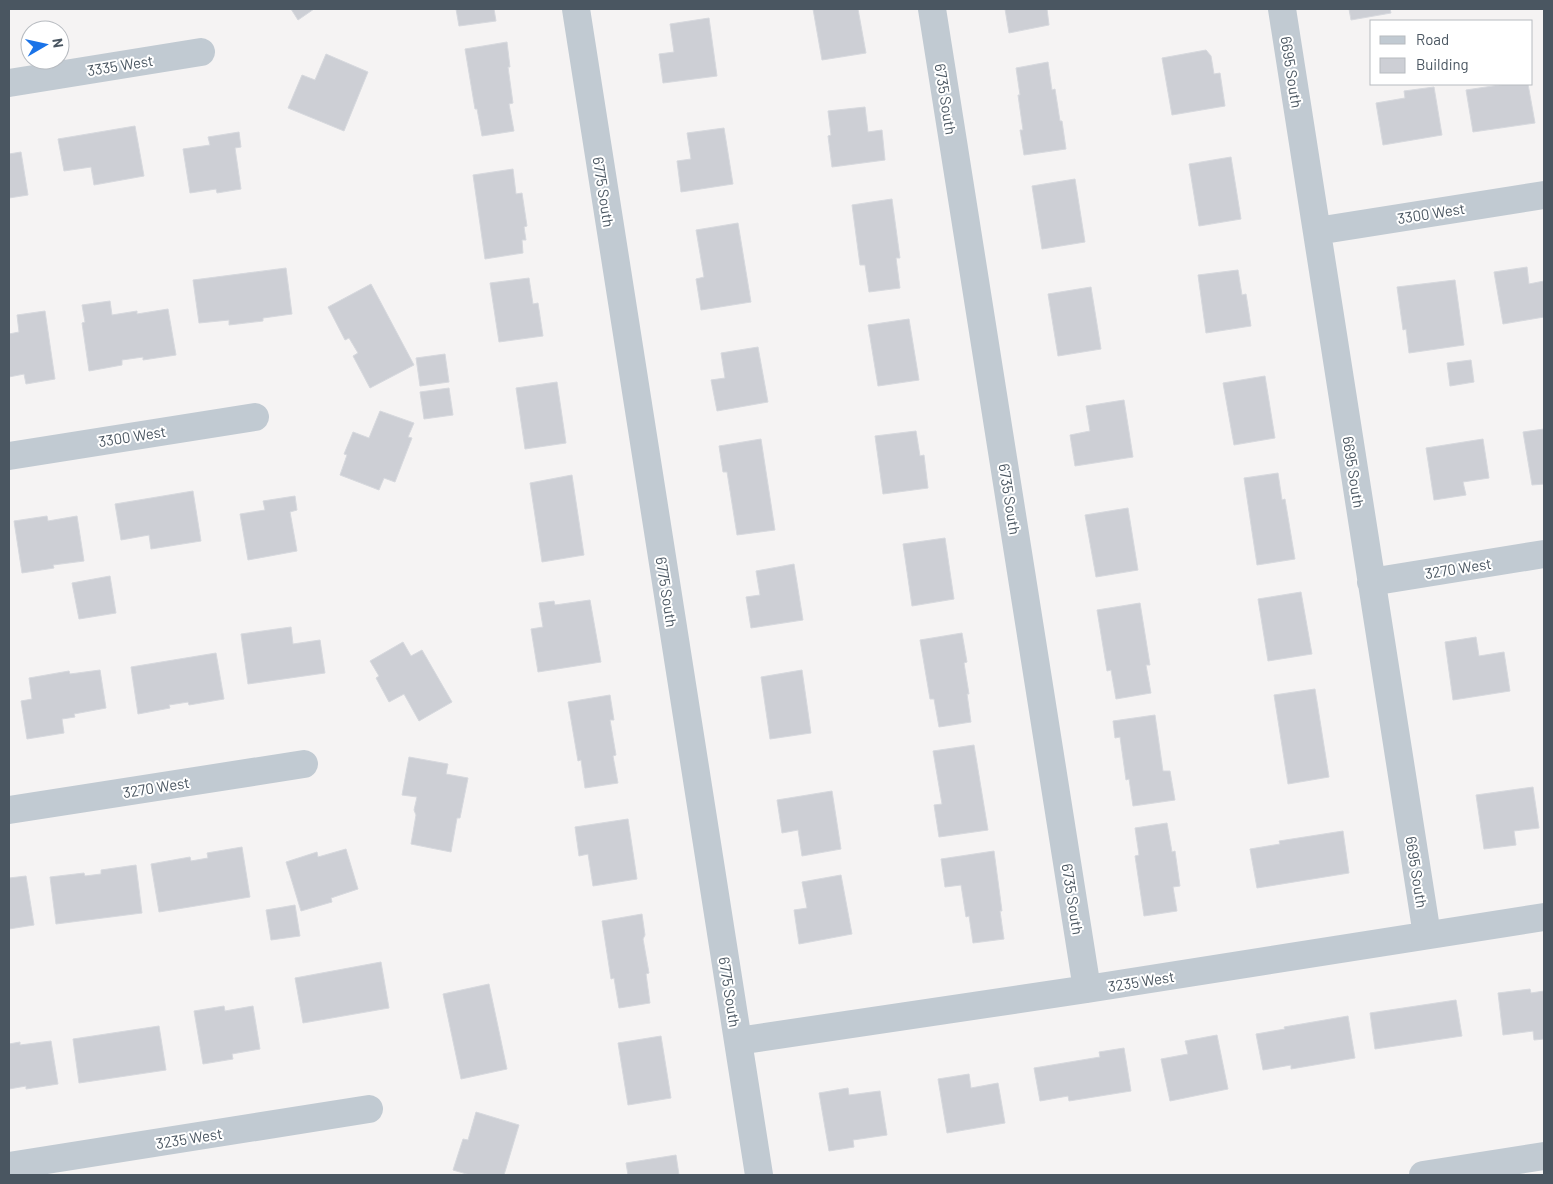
<svg xmlns="http://www.w3.org/2000/svg" width="1553" height="1184" viewBox="0 0 1553 1184" font-family="Barlow,sans-serif">
	<style>
		.building { fill: #cdcfd5; stroke: #d7d9de }
		.lines { fill: none; stroke-linecap: round; stroke-linejoin: round }
		.minor { stroke: #c1cad2; stroke-width: 28 }
		.tertiary { stroke: #c1cad2; stroke-width: 28 }
		.labels { text-anchor: middle; dominant-baseline: central; stroke-width: 4; stroke-linejoin: round; paint-order: stroke }
		.street-label { font-size: 15px; fill: #4a5661; stroke: #fff }
	</style>
	<rect width="100%" height="100%" fill="#f5f3f3"/>
	<!-- building -->
	<path class="building" d="M291,9H314L298,20Z
		M456,9H494L496,21L459,26Z
		M813,9H858L866,53L822,60Z
		M1005,9H1047L1049,25L1009,33Z
		M1349,9H1390L1391,13L1351,20Z
		M709,18L717,76L663,83L659,54L674,52L670,24Z
		M507,42L510,67H508L513,103L509,104L514,131L482,136L477,109H475L465,49Z
		M1206,50L1211,56L1214,74L1220,73L1225,106L1172,115L1162,58Z
		M326,54L368,72L344,131L288,108L302,75L315,80Z
		M1048,62L1052,90L1055,89L1060,121H1062L1066,149L1024,155L1020,130H1023L1018,95H1020L1016,68Z
		M1506,84H1528L1535,123L1473,132L1466,90Z
		M1434,87L1442,135L1383,145L1376,103L1405,98L1404,91Z
		M865,107L868,132L882,130L885,160L832,167L828,136L831,135L828,111Z
		M135,126L144,176L94,185L91,167L64,171L58,139Z
		M724,128L733,184L681,192L677,161L691,159L687,133Z
		M239,132L241,147L235,148L241,189L217,193L216,189L190,193L183,149L210,145L208,137Z
		M21,152L28,195L9,198V154Z
		M1231,157L1241,219L1199,226L1189,164Z
		M513,169L516,194L522,193L527,226L524,227L526,240H522L523,253L485,259L473,175Z
		M1075,179L1085,242L1042,249L1032,186Z
		M892,199L900,258H896L900,288L869,292L865,265H860L852,205Z
		M738,223L751,302L701,310L696,279L704,277L696,230Z
		M1527,267L1529,284L1544,281V317L1503,324L1494,272Z
		M286,268L292,314L263,318V321L229,325V320L199,323L193,280Z
		M1238,270L1242,295L1246,294L1251,326L1206,333L1198,275Z
		M529,278L533,304L538,303L543,336L499,342L490,283Z
		M1455,280L1464,345L1409,353L1406,329L1403,330L1397,287Z
		M371,284L414,365L370,388L353,356L358,353L349,338L345,340L328,307Z
		M1091,287L1101,349L1058,356L1048,294Z
		M110,301L112,315L137,311V314L168,309L176,355L143,360V357L122,360V365L89,371L82,323L85,322L82,305Z
		M45,311L55,379L26,384L24,374L9,377V334L19,332L17,315Z
		M909,319L919,380L878,386L868,325Z
		M758,347L768,402L717,411L711,380L725,378L721,353Z
		M445,354L449,382L420,386L416,358Z
		M1471,360L1474,382L1450,386L1447,363Z
		M1265,376L1275,438L1234,445L1223,383Z
		M557,382L566,443L525,449L516,388Z
		M449,388L453,415L424,419L420,392Z
		M1124,400L1133,457L1075,466L1070,435L1090,431L1086,406Z
		M380,411L414,423L408,437L412,438L395,482L384,478L379,490L340,475L347,455L344,454L353,432L369,438Z
		M1544,429V484L1532,485L1523,432Z
		M916,431L920,456L924,455L928,488L883,494L875,436Z
		M761,439L775,530L737,535L727,472H723L719,446Z
		M1483,439L1489,478L1463,482L1466,495L1434,500L1426,448Z
		M1278,473L1282,500L1285,499L1295,559L1257,565L1244,478Z
		M572,475L584,555L542,562L530,483Z
		M193,491L201,541L151,549L149,535L121,540L115,504Z
		M295,496L297,510L290,512L297,551L248,560L240,514L265,510L263,501Z
		M1128,508L1138,570L1096,577L1085,515Z
		M47,516L48,521L77,516L84,561L53,565L54,568L22,573L14,521Z
		M945,538L954,599L912,606L903,544Z
		M794,564L803,620L751,628L746,597L760,595L756,571Z
		M110,576L116,613L79,619L72,583Z
		M1301,592L1312,654L1268,661L1258,599Z
		M590,600L601,662L538,672L531,629L543,627L539,603L554,601L555,605Z
		M1140,603L1150,665H1146L1151,693L1116,699L1111,670L1107,671L1097,610Z
		M291,627L293,644L320,640L325,673L248,684L241,634Z
		M962,633L967,662L964,663L969,694H967L971,722L939,727L934,699H930L920,640Z
		M1476,637L1479,656L1504,652L1510,691L1453,700L1445,642Z
		M403,642L411,656L422,650L452,702L419,721L404,694L389,702L376,678L379,676L370,661Z
		M216,653L224,699L189,705L188,702L169,705L170,708L138,714L131,667Z
		M100,670L106,708L74,714L75,717L62,719L64,733L27,739L21,701L32,699L29,678L69,671L70,674Z
		M802,670L811,733L770,739L761,677Z
		M1315,689L1329,777L1288,784L1274,695Z
		M610,695L614,720H610L616,755L613,756L618,783L585,788L581,760L578,761L568,702Z
		M1155,715L1163,771H1170L1175,800L1133,806L1129,779L1126,780L1120,737L1115,738L1113,721Z
		M974,745L988,830L939,837L934,805L942,804L933,751Z
		M409,757L448,764L446,774L468,778L460,818H457L451,852L411,844L416,815L414,810L417,797L402,795Z
		M1533,787L1539,828L1514,831L1516,845L1484,849L1476,795Z
		M832,791L841,849L802,856L798,830L782,833L777,800Z
		M628,819L637,879L593,886L588,854L579,856L575,827Z
		M1167,823L1172,852L1175,851L1180,886L1173,887L1177,911L1144,916L1135,856L1139,855L1135,828Z
		M1343,831L1349,873L1257,888L1250,849L1280,844L1279,841Z
		M242,847L250,897L159,912L151,864L190,857L191,861L208,858L207,853Z
		M346,849L358,889L331,898L332,902L301,911L286,862L317,852L318,857Z
		M994,851L1002,911H1000L1004,939L973,943L969,916L966,917L961,885L945,887L941,859Z
		M136,865L142,913L56,924L50,877L84,873L85,876L101,874V870Z
		M841,875L852,934L799,944L794,910L807,908L802,882Z
		M26,876L34,925L9,929V878Z
		M295,905L300,936L271,940L266,910Z
		M642,914L645,935L643,939L649,973L646,974L650,1003L619,1008L614,978L611,979L602,921Z
		M381,962L389,1008L303,1023L295,978Z
		M489,984L507,1069L461,1079L443,994Z
		M1530,989L1531,993L1544,991V1039L1534,1040L1533,1031L1503,1035L1498,993Z
		M1456,1000L1462,1036L1375,1049L1370,1013Z
		M224,1006L225,1011L253,1006L260,1049L232,1054L233,1059L203,1064L194,1011Z
		M1348,1016L1355,1058L1291,1069V1065L1263,1070L1256,1034L1285,1029L1284,1027Z
		M159,1026L166,1070L79,1083L73,1039Z
		M1217,1035L1228,1089L1170,1101L1161,1059L1188,1054L1185,1041Z
		M661,1036L671,1098L628,1105L618,1043Z
		M51,1041L58,1084L26,1089V1086L9,1089V1044L20,1042V1045Z
		M1124,1048L1131,1091L1069,1101L1068,1096L1040,1101L1034,1068L1100,1057L1099,1052Z
		M969,1074L971,1088L998,1083L1005,1123L947,1133L938,1079Z
		M848,1088L849,1095L880,1091L887,1135L853,1140L854,1147L829,1151L819,1093Z
		M476,1112L519,1125L504,1175H470L453,1170L463,1139L468,1140Z
		M676,1155L679,1175H628L626,1163Z"/>
	<g class="lines">
		<!-- minor -->
		<path class="minor" d="M576,9L759,1175
			M932,9L1087,989
			M1282,9L1427,935
			M9,83L201,52
			M1317,231L1544,195
			M9,456L255,417
			M1371,582L1544,554
			M9,810L304,764
			M738,1041L1087,989L1544,917
			M9,1166L369,1109"/>
		<!-- tertiary -->
		<path class="tertiary" d="M1423,1175L1544,1156"/>
	</g>
	<g class="labels">
		<!-- street labels -->
		<g class="street-label">
			<text transform="translate(120 65) rotate(-9)">3335 West</text>
			<text transform="translate(1292 72) rotate(81)">6695 South</text>
			<text transform="translate(946 99) rotate(81)">6735 South</text>
			<text transform="translate(604 192) rotate(81)">6775 South</text>
			<text transform="translate(1431 213) rotate(-9)">3300 West</text>
			<text transform="translate(132 436) rotate(-9)">3300 West</text>
			<text transform="translate(1354 472) rotate(81)">6695 South</text>
			<text transform="translate(1010 499) rotate(81)">6735 South</text>
			<text transform="translate(1458 568) rotate(-9)">3270 West</text>
			<text transform="translate(667 592) rotate(81)">6775 South</text>
			<text transform="translate(156 787) rotate(-9)">3270 West</text>
			<text transform="translate(1417 872) rotate(81)">6695 South</text>
			<text transform="translate(1073 899) rotate(81)">6735 South</text>
			<text transform="translate(1141 981) rotate(-9)">3235 West</text>
			<text transform="translate(730 992) rotate(81)">6775 South</text>
			<text transform="translate(189 1138) rotate(-9)">3235 West</text>
		</g>
	</g>
	<!-- border -->
	<rect width="1553" height="1184" fill="none" stroke="#4a5661" stroke-width="20"/>
	<!-- legend -->
	<rect x="1370" y="20" width="162" height="65" fill="#ffffff" stroke="#b7bbc0"/>
	<rect x="1380" y="36" width="25" height="8" fill="#c1cad2" stroke="#b7bbc0"/>
	<text x="1416" y="45" font-size="15" fill="#4a5661">Road</text>
	<rect x="1380" y="58" width="25" height="15" fill="#cdcfd5" stroke="#b7bbc0"/>
	<text x="1416" y="70" font-size="15" fill="#4a5661">Building</text>
	<!-- north arrow -->
	<g transform="translate(45 45) rotate(81)"><circle r="24" fill="#ffffff" stroke="#b7bbc0"/>
	<path d="M0-4L9 19L0 12L-9 19Z" fill="#1a73e8"/>
	<text y="-8" font-size="14" font-weight="bold" text-anchor="middle" fill="#4a5661">N</text>
	</g>
</svg>
